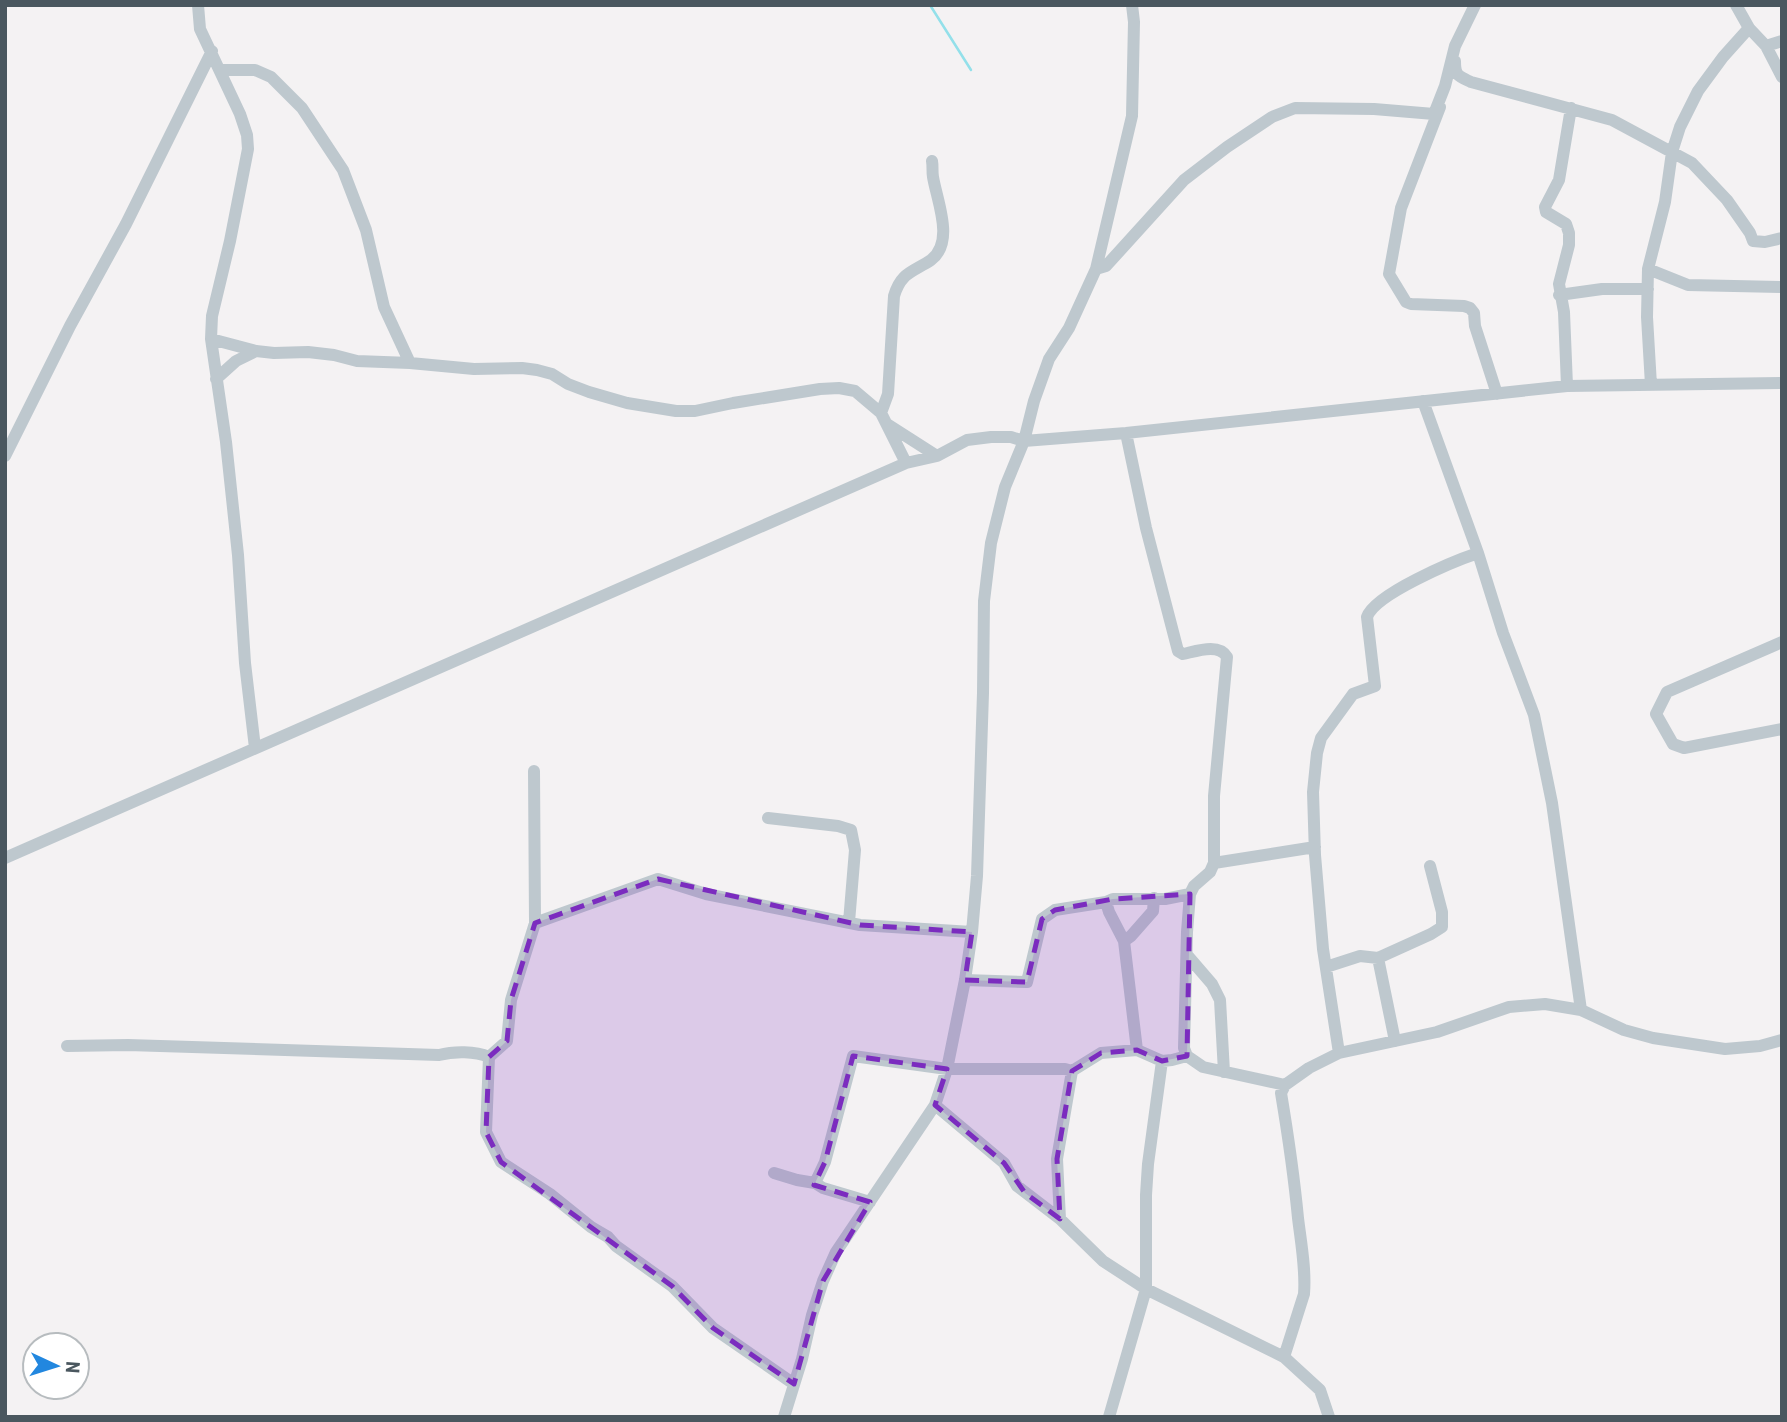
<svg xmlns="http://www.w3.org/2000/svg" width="1787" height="1422" viewBox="0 0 1787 1422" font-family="'Roboto Condensed',sans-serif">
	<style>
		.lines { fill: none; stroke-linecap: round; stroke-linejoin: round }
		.stream { stroke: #93e0ea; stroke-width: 2.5 }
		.minor { stroke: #bec8ce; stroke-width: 12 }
		.marked { fill: #7b2cbf; fill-opacity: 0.2; stroke: #7b2cbf; stroke-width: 5; stroke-dasharray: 14 9; stroke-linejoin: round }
	</style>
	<rect width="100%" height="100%" fill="#f4f2f3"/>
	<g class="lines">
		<!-- stream -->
		<path class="stream" d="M930,5L971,70"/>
		<!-- minor -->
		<path class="minor" d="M198,5L200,29L240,114L247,135L248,149L230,241L212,316L211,339L226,442L238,555L245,663L255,748
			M1736,5L1749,28L1766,46L1782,77
			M1766,46L1782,41
			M1455,61C1455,76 1458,76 1471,82L1612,120L1692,163L1727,200L1750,233L1753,241L1765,242L1782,238
			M220,70H255L271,77L302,108L343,170L366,230L384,307L410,363
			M1440,107L1401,208L1389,274L1406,302L1411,304L1464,306L1470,308L1474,313L1475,326L1497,394
			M1096,269L1106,266L1184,180L1227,147L1272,117L1295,108L1374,109L1434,114L1445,86L1455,46L1475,5
			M1648,269L1688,285L1782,287
			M1559,295L1602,289H1648
			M211,339L256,351L274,353L308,352L334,355L357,361L410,363L474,369L522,368L537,370L552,374L568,384L589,392L627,403L676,411H695L733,403L820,389L839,388L855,391L881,413L906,463
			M216,379L236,361L256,351
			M1651,385L1647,317L1648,269L1665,202L1672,152L1680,127L1698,91L1723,57L1749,28
			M1567,386L1564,312L1559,284L1569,245V233L1566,224L1546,212L1545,207L1559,180L1571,108
			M1423,401L1478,553L1503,633L1534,715L1552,803L1581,1010
			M881,413L888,394L894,296C901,272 913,272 931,260C955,242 937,201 933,177C932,172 933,166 932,161
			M887,424L937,456
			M1126,433L1146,528L1178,651L1183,654C1197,651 1219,643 1227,657L1214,796V863L1210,872L1194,886L1190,894L1187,932L1184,1048L1187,1056L1203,1067L1285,1085
			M5,456L70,326L126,224L212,51
			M1782,642L1667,692L1656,714L1673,744L1684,748L1782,729
			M534,771L535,923L511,1000L507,1041L489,1057L486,1132L501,1162L550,1194L591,1227L608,1237L616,1246L672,1286L713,1328L794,1384
			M768,818L838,826L851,830L855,850L849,922
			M5,858L906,463L937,456L967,440L991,437H1011L1024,441L1126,433L1567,386L1782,383
			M1214,863L1315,847
			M1106,902L1109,912L1124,941L1137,1050
			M535,923L658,879L706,894L860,925L972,932
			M1124,941L1131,936L1153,911L1154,898
			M1187,955L1212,984L1220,1000L1224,1072
			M1378,958L1395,1041
			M1326,967L1360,956L1378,958L1431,934L1442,927V912L1430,866
			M965,980L1027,982L1042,919L1055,910L1106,902L1113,899H1165L1190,894
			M67,1046L128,1045L439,1055C454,1051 475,1051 489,1057
			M1339,1053L1323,949L1315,855L1313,792L1317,753L1321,738L1353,694L1375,686L1367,617C1375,594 1454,561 1478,553
			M935,1105L1004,1163L1017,1186L1060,1219L1103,1261L1146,1289L1284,1357L1320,1390L1329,1417
			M774,1173L797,1180L815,1183L823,1188L870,1202
			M815,1183L825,1162L853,1056L947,1069H1065L1072,1071L1101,1053L1137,1050L1162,1061L1172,1060L1187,1056
			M1060,1219L1057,1159L1072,1071
			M1284,1357L1304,1294C1306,1269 1301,1243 1298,1218C1294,1176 1288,1135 1281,1093L1285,1085L1309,1068L1339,1053L1437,1032L1509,1007L1545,1004L1581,1010L1624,1030L1653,1038L1725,1049L1760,1046L1782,1040
			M784,1417L802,1359L812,1315L823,1281L836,1252L935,1105L947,1069L965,980L972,932L977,876L983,693L984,601L991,543L1005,487L1024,441L1034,401L1049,359L1069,328L1096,269L1132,116L1134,22L1132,5
			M1109,1417L1146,1289V1195L1148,1164L1162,1061"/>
	</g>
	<!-- marked area -->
	<path class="marked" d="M658,879L860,925L972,932L965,980L1027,982L1042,919L1055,910L1113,899L1190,894L1187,1056L1162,1061L1137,1050L1101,1053L1072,1071L1057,1159L1060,1219L1025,1193L1004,1163L935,1105L947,1069L853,1056L825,1162L814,1185L870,1202L823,1281L794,1384L713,1328L672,1286L501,1162L486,1132L489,1057L507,1041L511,1000L535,923Z"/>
	<!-- border -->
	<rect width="1787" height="1422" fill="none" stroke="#4a575f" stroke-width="14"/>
	<!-- north arrow -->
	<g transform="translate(56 1366) rotate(94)"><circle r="33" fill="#ffffff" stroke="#b7bcbf" stroke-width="2"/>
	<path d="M0-5L12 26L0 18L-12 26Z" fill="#2287df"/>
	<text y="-10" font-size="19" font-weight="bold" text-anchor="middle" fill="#4a575f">N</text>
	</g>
</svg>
